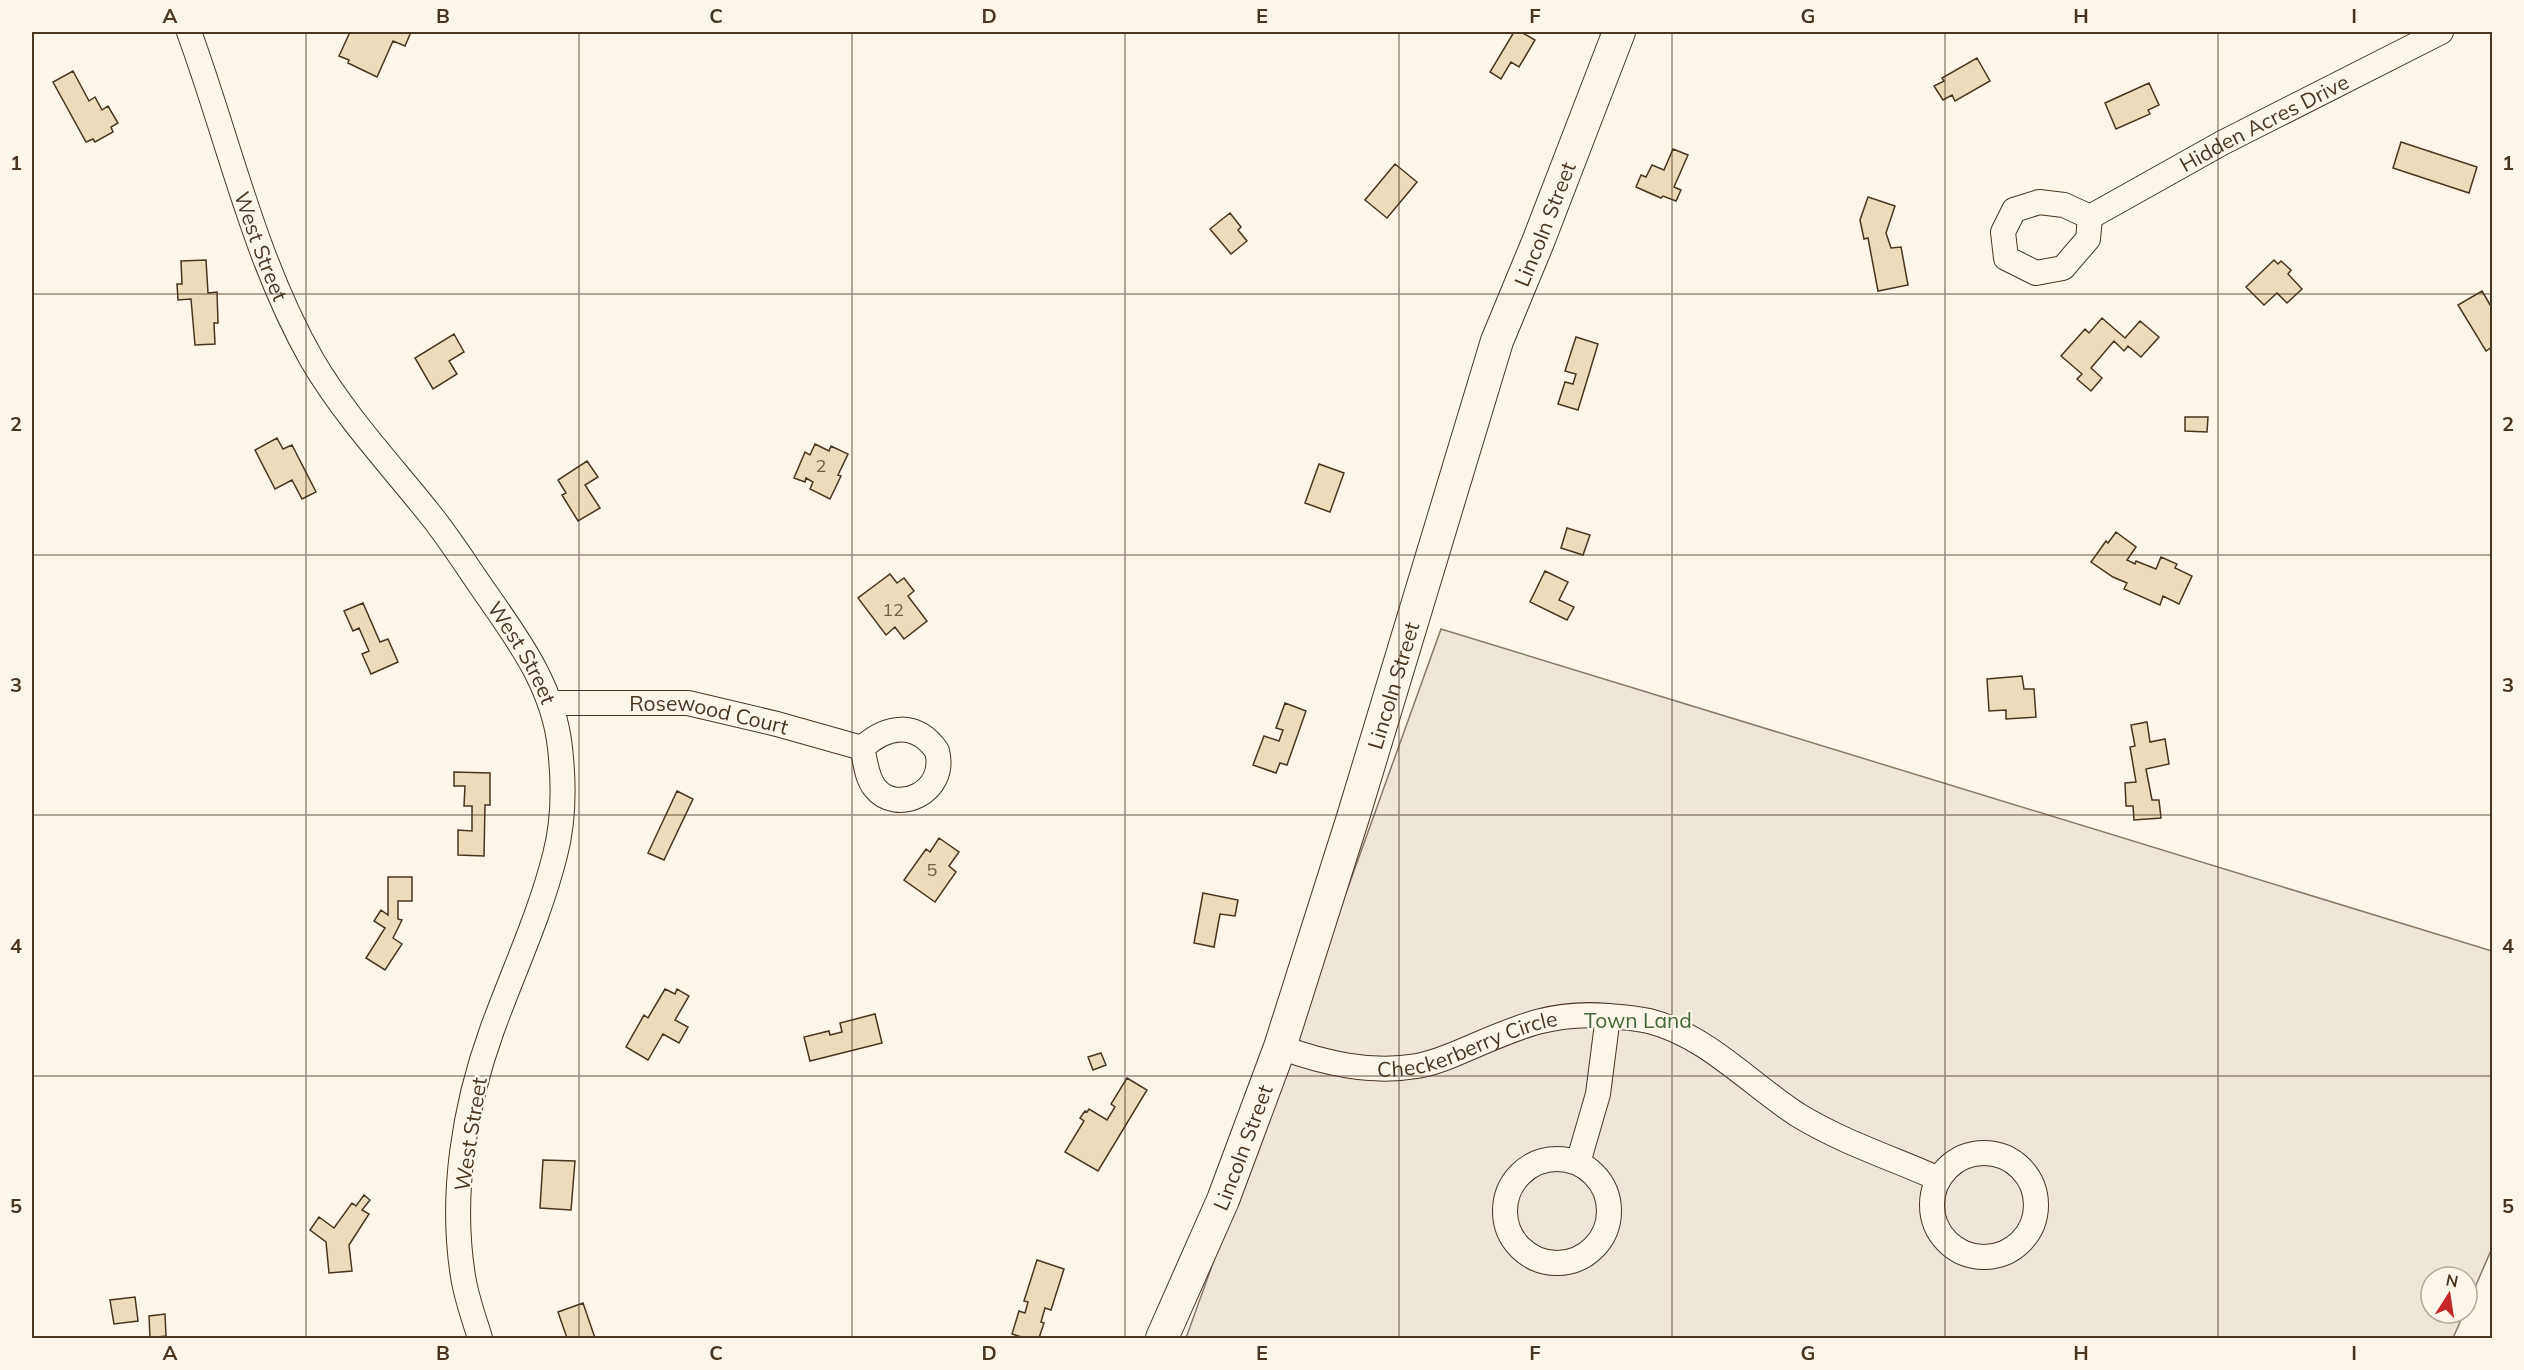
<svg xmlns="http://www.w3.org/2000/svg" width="2524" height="1370" viewBox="0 0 2524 1370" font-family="Mulish,sans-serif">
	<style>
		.green { fill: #ede6d9; stroke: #887966; stroke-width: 1.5 }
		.building { fill: #ecdcbc; stroke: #4a3520; stroke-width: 1.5 }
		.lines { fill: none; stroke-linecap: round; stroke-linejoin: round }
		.minor-casing { stroke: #4a3520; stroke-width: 26 }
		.major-casing { stroke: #4a3520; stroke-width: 34 }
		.minor { stroke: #fbf6e9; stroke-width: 24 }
		.major { stroke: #fbf6e9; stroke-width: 32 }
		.grid { fill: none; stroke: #4a3520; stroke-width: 1.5; stroke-opacity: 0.55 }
		.labels { text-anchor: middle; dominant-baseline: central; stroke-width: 4.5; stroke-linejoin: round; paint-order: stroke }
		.number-label { font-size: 18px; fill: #725f47 }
		.street-label { font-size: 21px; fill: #4a3520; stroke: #fbf6e9 }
		.park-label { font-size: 21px; fill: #436837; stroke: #fbf6e9 }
		.neatline { fill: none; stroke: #4a3520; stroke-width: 2 }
		.grid-label { font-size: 20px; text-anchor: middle; font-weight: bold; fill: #4a3520 }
	</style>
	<rect width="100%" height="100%" fill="#fbf6e9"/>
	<!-- green -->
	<path class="green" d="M1441,629L2492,951V1248L2467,1306V1277H2431V1313H2464L2453,1338H1186Z"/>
	<!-- building -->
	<path class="building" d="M350,32H411L405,46L393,41L377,77L348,63L349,60L339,56Z
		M1514,32H1521L1535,40L1519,67L1511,62L1501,79L1490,72Z
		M1977,58L1990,81L1955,101L1952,95L1943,100L1934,86L1944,81L1942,78Z
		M73,71L89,101L95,97L102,110L108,106L118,123L111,127L113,132L95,142L93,139L86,142L53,82Z
		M2149,83L2159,105L2148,110L2150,114L2116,129L2105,103Z
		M2401,142L2477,167L2469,193L2393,168Z
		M1673,149L1688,155L1674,187L1681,190L1676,201L1663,196L1661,198L1636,187L1641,175L1646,177L1652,165L1664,170Z
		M1395,164L1417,182L1387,218L1365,200Z
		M1868,197L1895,206L1886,233L1891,248L1901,247L1908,285L1878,291L1868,238L1864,239L1860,220Z
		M1230,213L1241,227L1238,230L1247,241L1231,254L1210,229Z
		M206,260L208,293L217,292L218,323H214L215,344L195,345L191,299L178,300L177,284H182L181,261Z
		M2274,260L2278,264L2281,261L2291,270L2288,274L2302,289L2287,303L2277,293L2264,305L2246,287Z
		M2482,291L2492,308V347L2486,351L2458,305Z
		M2102,318L2125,338L2140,321L2159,337L2141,357L2128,346L2124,351L2114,341L2091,368L2102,378L2091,391L2077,379L2082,374L2061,356L2085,329L2089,333Z
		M454,334L464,352L449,361L457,374L433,389L415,358Z
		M1576,337L1598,344L1578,410L1558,404L1565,382L1573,384L1576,374L1565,371Z
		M2185,417H2208L2207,432L2185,431Z
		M277,438L283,449L292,445L316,492L302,499L292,480L275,489L255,450Z
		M815,444L829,451L831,446L848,454L838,475L841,476L830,499L810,489L813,482L806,478L805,482L794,478L805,452L810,455Z
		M587,461L598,477L585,485L600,508L578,521L562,495L566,493L558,480Z
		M1319,464L1344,473L1330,512L1305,503Z
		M1567,528L1590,535L1583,555L1561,548Z
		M2116,532L2136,547L2127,560L2135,564L2136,561L2156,569L2161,557L2177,564L2175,568L2192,576L2179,604L2163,596L2160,605L2124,589L2127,583L2113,577L2091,562L2106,541L2108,543Z
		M1545,571L1568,582L1559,600L1574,607L1567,620L1530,602Z
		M890,574L897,583L904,578L914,591L908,596L927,621L904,639L895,627L886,635L858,598Z
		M363,603L380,642L388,639L398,662L371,674L362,654L369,651L359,628L353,631L344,611Z
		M2022,676L2024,689H2034L2036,717L2006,719V710L1989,711L1987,679Z
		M1285,703L1306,711L1287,765L1280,763L1276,773L1253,765L1264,736L1279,741L1283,730L1276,728Z
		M2147,722L2150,742L2165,739L2169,764L2146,769L2152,800H2159L2161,818L2134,820L2133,806H2126L2125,783L2136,782L2130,747L2135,746L2131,725Z
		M454,772L490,773V805H485L484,856L458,855V830L472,831V806H464L465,786H454Z
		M677,791L693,799L664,860L648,853Z
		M939,838L959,852L949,866L956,872L935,902L904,880L926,849L930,852Z
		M388,877H412V901H398V919L402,920L393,938L402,944L385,970L366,958L385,928L374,921L381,910L388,915Z
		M1203,893L1238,900L1235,916L1220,914L1214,947L1194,943Z
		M665,989L675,994L677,989L689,996L675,1020L688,1027L679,1043L663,1034L648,1060L626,1047L644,1015L648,1018Z
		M875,1014L882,1043L810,1061L804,1037L829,1031L830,1035L842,1032L840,1023Z
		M1101,1053L1106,1065L1093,1070L1088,1057Z
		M1127,1078L1147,1090L1098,1171L1065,1152L1084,1121L1080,1118L1085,1111L1087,1112L1089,1109L1107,1120L1115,1107L1111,1104Z
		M543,1160L575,1161L571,1210L540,1208Z
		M364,1195L370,1200L362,1210L369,1214L349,1245L352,1271L329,1273L326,1242L310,1230L319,1217L334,1228L352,1203L356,1206Z
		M1037,1260L1064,1269L1051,1310L1045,1308L1041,1322L1044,1323L1039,1338H1025L1012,1334L1019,1311L1025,1313L1028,1302L1024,1301Z
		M135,1297L138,1321L114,1324L110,1300Z
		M583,1303L595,1338H567L558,1312Z
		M165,1314L166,1336L150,1338L149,1316Z"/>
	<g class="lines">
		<defs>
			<g id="minor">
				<path id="s1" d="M189,32C229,141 254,258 312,360C345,416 389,463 429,513C450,539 468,568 487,595C520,642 554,689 560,748C564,783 564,821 555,855C540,915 513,972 492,1030C464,1107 450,1196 463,1276C466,1297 474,1318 480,1338"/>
				<path d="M2039,202L2064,205L2090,217L2088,239L2063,268L2036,273L2006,258L2003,232L2014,210Z"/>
				<path id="s2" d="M2090,217L2222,143L2441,32"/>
				<path id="s3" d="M551,703H688L777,724L862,748C866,762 866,777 875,788C896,815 948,793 937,751C916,721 887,725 862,748"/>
				<path id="s4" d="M1280,1047C1324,1063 1370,1074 1417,1066C1435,1063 1453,1055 1469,1048C1518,1027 1553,1011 1608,1016C1621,1017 1636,1018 1649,1021C1706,1035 1750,1084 1798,1115C1842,1142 1892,1158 1939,1179"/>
				<circle cx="1984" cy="1205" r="52"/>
				<circle cx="1557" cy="1211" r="52"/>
				<path d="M1578,1163L1598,1094L1608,1016"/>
			</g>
			<g id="major">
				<path id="s5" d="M1162,1338L1223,1200L1280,1047L1354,814L1497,341L1538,242L1619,32"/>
			</g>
		</defs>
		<!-- minor casing -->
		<use href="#minor" class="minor-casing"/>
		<!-- major casing -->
		<use href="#major" class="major-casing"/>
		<!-- minor -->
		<use href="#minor" class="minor"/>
		<!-- major -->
		<use href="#major" class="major"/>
	</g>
	<!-- grid -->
	<path class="grid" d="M306,32V1338M579,32V1338M852,32V1338M1125,32V1338M1399,32V1338M1672,32V1338M1945,32V1338M2218,32V1338M32,294H2492M32,555H2492M32,815H2492M32,1076H2492"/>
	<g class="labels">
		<!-- number labels -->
		<g class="number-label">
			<text x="821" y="465">2</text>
			<text x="893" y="609">12</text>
			<text x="932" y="869">5</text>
		</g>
		<!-- street labels -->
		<g class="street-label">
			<text stroke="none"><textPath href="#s2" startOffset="198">Hidden Acres Drive</textPath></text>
			<text stroke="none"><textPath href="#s5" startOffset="1179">Lincoln Street</textPath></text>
			<text stroke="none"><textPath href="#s1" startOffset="226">West Street</textPath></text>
			<text stroke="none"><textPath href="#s1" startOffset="712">West Street</textPath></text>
			<text stroke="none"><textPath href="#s5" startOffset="693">Lincoln Street</textPath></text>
			<text stroke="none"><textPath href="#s3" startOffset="159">Rosewood Court</textPath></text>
			<text stroke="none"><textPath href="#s4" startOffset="194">Checkerberry Circle</textPath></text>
			<text transform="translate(470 1134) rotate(-81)">West Street</text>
			<text stroke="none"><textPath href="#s5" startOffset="207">Lincoln Street</textPath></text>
		</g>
		<!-- park labels -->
		<g class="park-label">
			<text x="1638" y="1020">Town Land</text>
		</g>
	</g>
	<!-- border -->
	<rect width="2524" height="1370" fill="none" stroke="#fbf6e9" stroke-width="66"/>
	<!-- north arrow -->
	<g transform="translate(2449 1295) rotate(12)"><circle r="28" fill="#fbf6e9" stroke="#b4a999" stroke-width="1.5"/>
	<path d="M0-4.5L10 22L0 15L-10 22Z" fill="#c62828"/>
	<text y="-9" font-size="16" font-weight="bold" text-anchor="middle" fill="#4a3520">N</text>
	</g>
	<rect x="33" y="33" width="2458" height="1304" class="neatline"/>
	<g class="grid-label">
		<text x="170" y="23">A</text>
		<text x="443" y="23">B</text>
		<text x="716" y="23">C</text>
		<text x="989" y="23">D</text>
		<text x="1262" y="23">E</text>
		<text x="1535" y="23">F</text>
		<text x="1808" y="23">G</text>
		<text x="2081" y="23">H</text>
		<text x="2354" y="23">I</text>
		<text x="16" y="170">1</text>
		<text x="2508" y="170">1</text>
		<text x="16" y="431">2</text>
		<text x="2508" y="431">2</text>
		<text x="16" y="692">3</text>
		<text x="2508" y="692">3</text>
		<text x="16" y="953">4</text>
		<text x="2508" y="953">4</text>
		<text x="16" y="1213">5</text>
		<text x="2508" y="1213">5</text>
		<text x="170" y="1360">A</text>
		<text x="443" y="1360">B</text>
		<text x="716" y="1360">C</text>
		<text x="989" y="1360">D</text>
		<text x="1262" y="1360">E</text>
		<text x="1535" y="1360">F</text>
		<text x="1808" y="1360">G</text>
		<text x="2081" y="1360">H</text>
		<text x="2354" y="1360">I</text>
	</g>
</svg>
